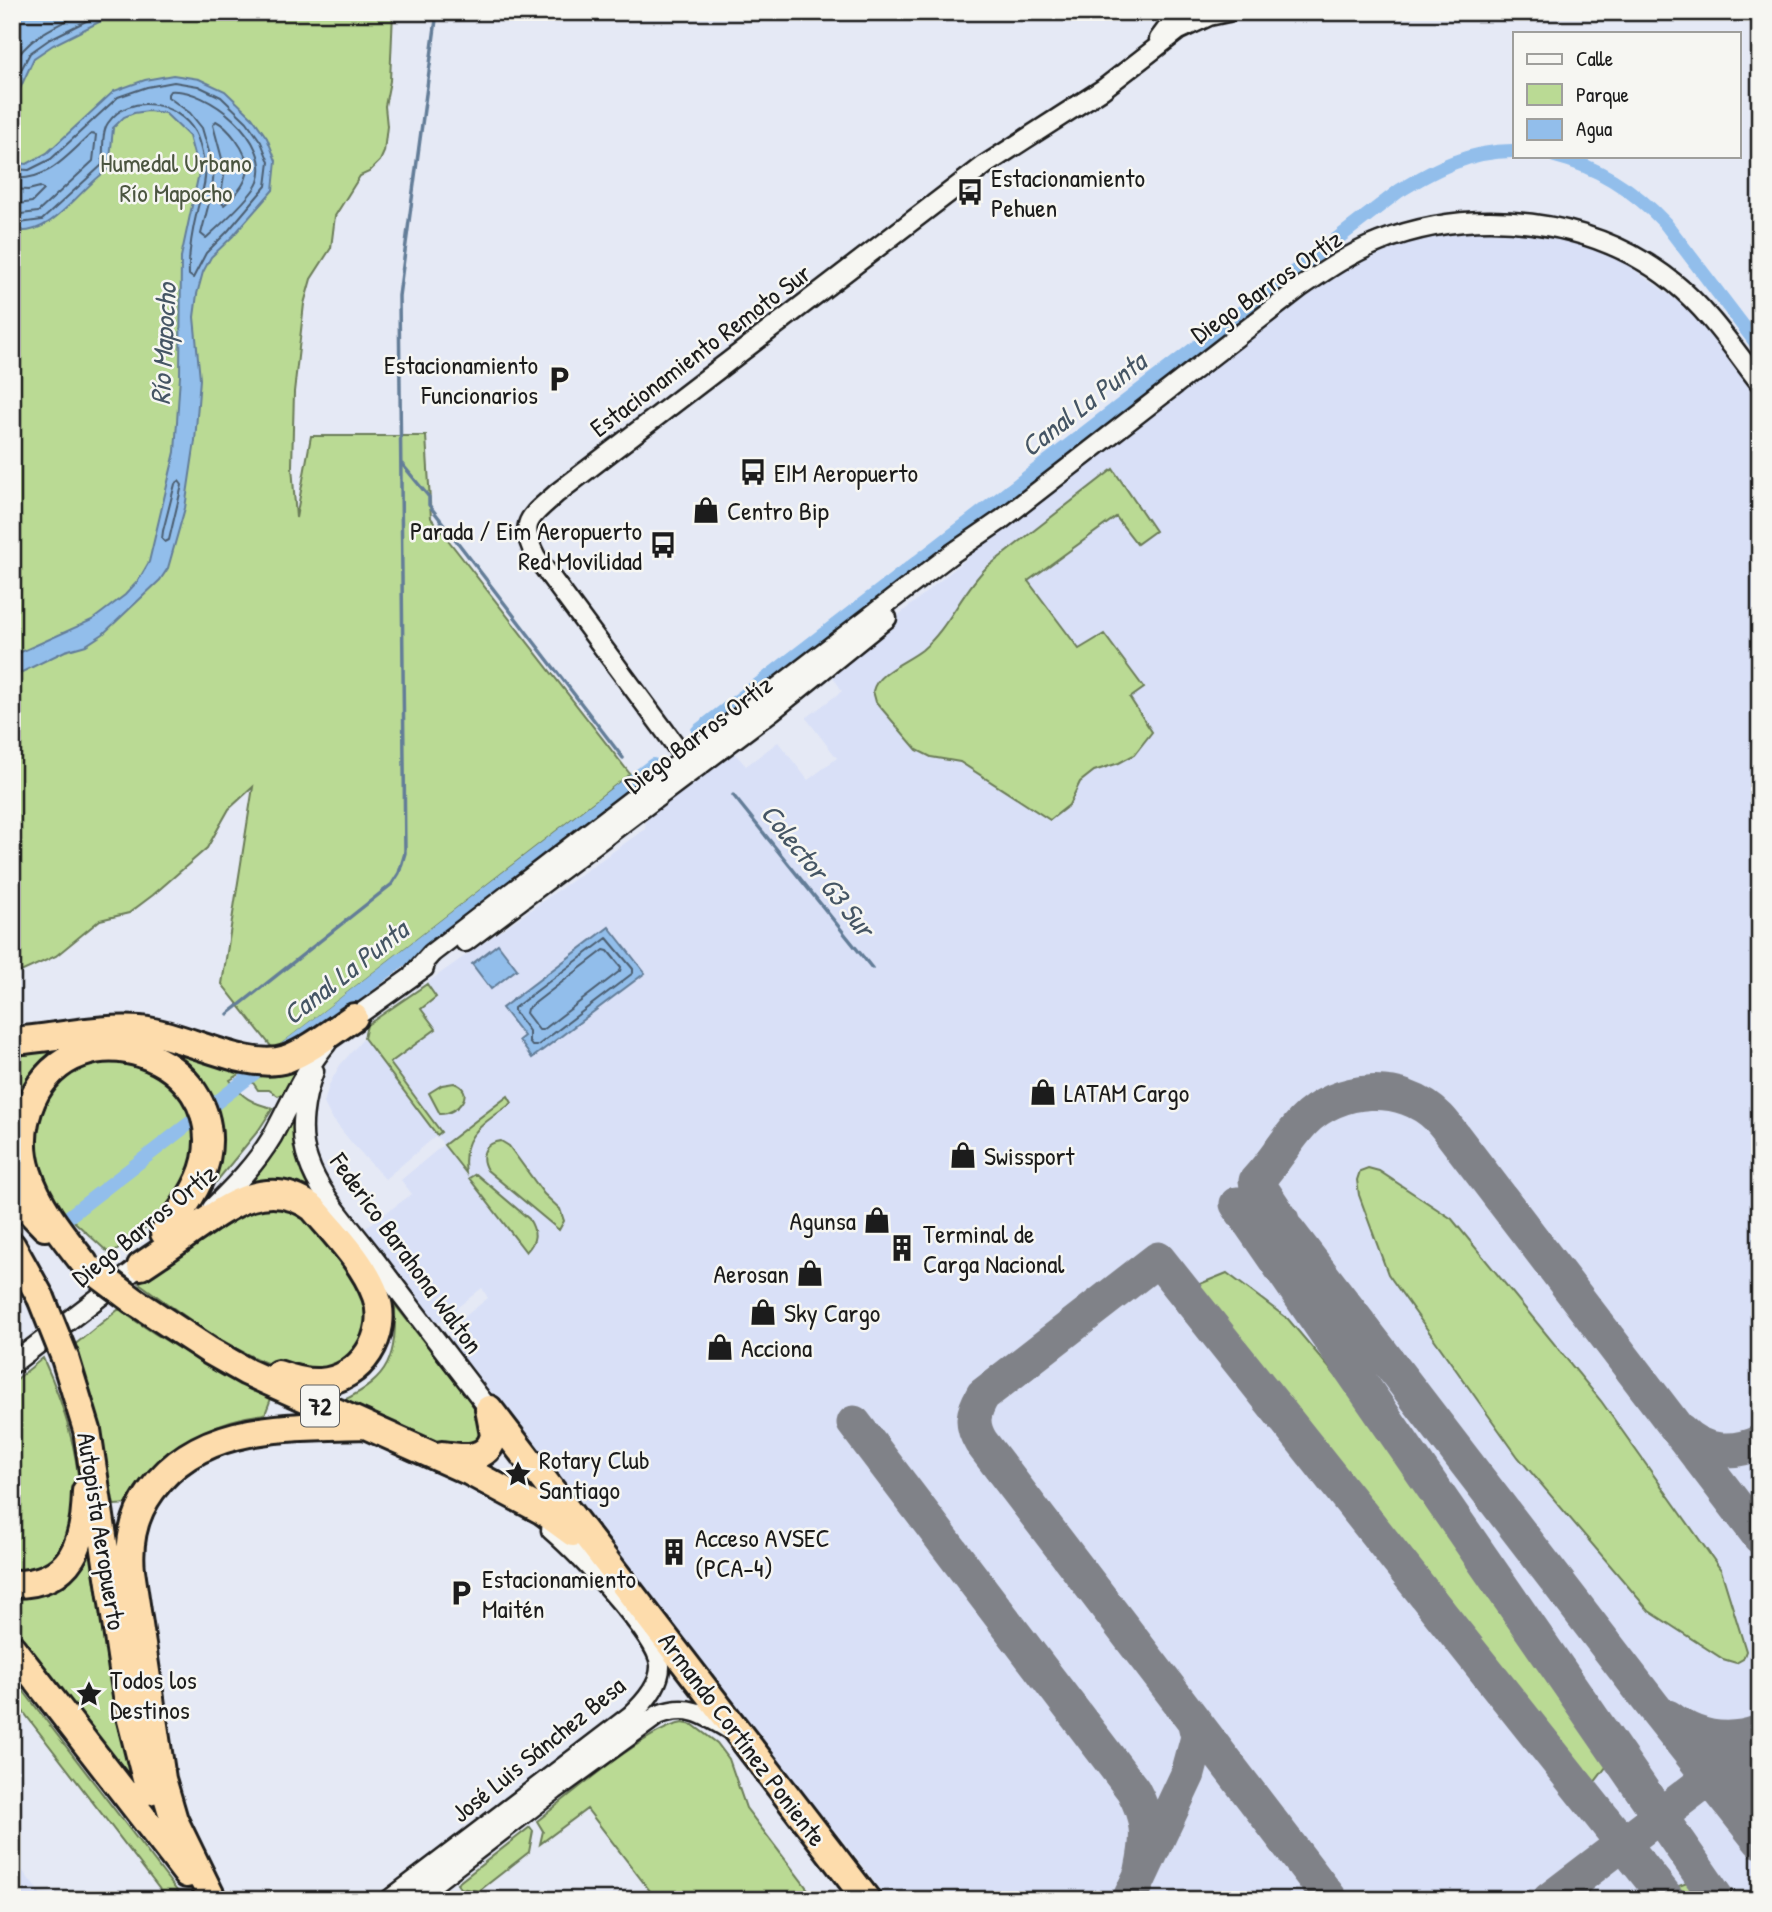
<svg xmlns="http://www.w3.org/2000/svg" width="1772" height="1912" viewBox="0 0 1772 1912" font-family="'Patrick Hand',sans-serif">
	<style>
		.built { fill: #d9e0f7 }
		.green { fill: #bada94; stroke: #6b7b58; stroke-width: 2 }
		.water { fill: #92beeb; stroke: #637d98; stroke-width: 2 }
		.lines { fill: none; stroke-linecap: round; stroke-linejoin: round }
		.shore { stroke: #4b5d6f; stroke-width: 2 }
		.stream { stroke: #637d98; stroke-width: 3.5 }
		.canal { stroke: #92beeb; stroke-width: 14 }
		.taxiway { stroke: #808288; stroke-width: 35 }
		.minor-casing { stroke: #1c1c1c; stroke-width: 23 }
		.highway-casing { stroke: #1c1c1c; stroke-width: 32 }
		.minor { stroke: #f6f6f2; stroke-width: 18 }
		.highway { stroke: #fddcac; stroke-width: 26 }
		.highway-bridge-casing { stroke: #1c1c1c; stroke-width: 32; stroke-linecap: butt }
		.highway-bridge { stroke: #fddcac; stroke-width: 26 }
		.labels { text-anchor: middle; dominant-baseline: central; stroke-width: 5; stroke-linejoin: round; paint-order: stroke }
		.shield { fill: #f6f6f2; stroke: #5d5d5c; stroke-width: 2 }
		.shield-label { font-size: 24px; font-weight: bold; fill: #1c1c1c }
		.park-label { font-size: 26px; fill: #4b5540; stroke: #f6f6f2 }
		.poi-label { font-size: 26px; fill: #1c1c1c; stroke: #f6f6f2; text-anchor: start }
		.street-label { font-size: 26px; fill: #1c1c1c; stroke: #f6f6f2 }
		.water-label { font-size: 28px; font-style: italic; fill: #455564; stroke: #f6f6f2 }
	</style>
	<rect width="100%" height="100%" fill="#e5e9f5"/>
	<filter id="ink" filterUnits="userSpaceOnUse"><feTurbulence type="fractalNoise" baseFrequency=".0143" numOctaves="2"/><feDisplacementMap in="SourceGraphic" scale="14" xChannelSelector="R" yChannelSelector="G"/><feConvolveMatrix kernelMatrix="1 2 1 2 8 2 1 2 1" color-interpolation-filters="sRGB"/></filter>
	<g filter="url(#ink)">
		<!-- built -->
		<path class="built" d="M1491,229L1534,233L1578,241L1622,261L1678,301L1705,328L1760,399V1900H888L838,1834L832,1828L819,1825L450,1344L453,1326L488,1298L482,1288L439,1322L433,1321L364,1229L412,1194L401,1180L443,1145L440,1140L436,1136L385,1179L351,1142L331,1117L324,1103L329,1085L340,1065L364,1038L367,1025L645,829L647,812L731,749L746,766L778,742L808,780L837,758L806,718L842,691L830,672L989,540L1275,318L1350,265L1373,254L1400,243L1453,232Z
			M12,1857L45,1900H12Z"/>
		<!-- green -->
		<path class="green" d="M12,12H393L390,81L385,106L387,126L384,152L380,161L369,172L360,176L335,216L331,248L311,279L304,304L294,392L292,466L296,518L311,436H426L431,518L630,774L274,1050L222,984L253,787L229,809L207,848L153,895L129,913L100,920L56,956L12,976Z
			M1113,469L1155,531L1137,544L1116,517L1028,581L1079,649L1104,634L1144,688L1130,698L1152,732L1134,755L1119,763L1094,771L1080,782L1069,805L1050,820L960,762L931,757L917,750L876,702L873,691C877,672 907,662 922,650C949,627 961,593 986,568Z
			M427,984L436,997L421,1009L436,1029L390,1063L441,1132L437,1135L364,1038L367,1025Z
			M143,1039L248,1067L254,1076L267,1068L310,1055L283,1094L278,1096L269,1090H258L245,1071L230,1080C241,1097 253,1104 273,1108L258,1131L216,1182L212,1180L214,1117L219,1112L209,1100Z
			M75,1044C48,1059 21,1078 12,1110V1047Z
			M138,1056L196,1105L193,1170L167,1211L111,1255L56,1205L39,1174L33,1144L35,1125L53,1086L84,1061Z
			M454,1083C477,1091 458,1114 440,1114L429,1093L442,1085Z
			M508,1096L512,1103C484,1124 460,1133 466,1173L444,1145Z
			M294,1112L297,1114C293,1142 295,1169 312,1193L246,1186L245,1183Z
			M501,1141L509,1146L544,1194L560,1209L564,1221L559,1230L487,1170C479,1156 484,1143 501,1141Z
			M1368,1168L1379,1171L1452,1219L1601,1401L1721,1570L1746,1651L1743,1659L1736,1663L1723,1659L1649,1611L1518,1457L1388,1274L1359,1195L1357,1180L1360,1171Z
			M476,1174L529,1219C537,1232 537,1241 526,1252L469,1178Z
			M278,1204L303,1214L319,1229L372,1302L368,1341C352,1354 336,1372 314,1373C260,1375 181,1314 139,1283L225,1219L242,1211Z
			M1227,1273L1288,1319L1445,1505L1582,1696L1609,1763L1588,1791L1195,1286Z
			M395,1305L470,1401C479,1415 486,1428 478,1443L440,1446L342,1401C391,1378 396,1357 395,1305Z
			M119,1309C167,1345 218,1370 272,1396L265,1414C222,1419 174,1440 147,1476C141,1485 135,1495 130,1504L114,1505L95,1414L73,1346Z
			M43,1358C64,1403 92,1488 73,1536C68,1547 53,1559 45,1568L12,1573V1383Z
			M91,1532L137,1797L12,1632V1592Z
			M12,1676L184,1900H168L12,1697Z
			M683,1723L693,1725L717,1743L729,1759L746,1808L816,1900H657L587,1809L540,1844L543,1831L537,1821C568,1797 648,1727 683,1723Z
			M530,1827L533,1831L529,1852L479,1891L460,1888L457,1884Z
			M1698,1879L1726,1900H1672L1665,1891Z"/>
		<!-- water -->
		<path class="water" d="M12,12H119L53,45L34,58L12,106Z
			M173,75L199,79L225,91L252,117L267,138L276,161L273,190L233,236L211,257L203,272L197,294L194,317L200,379L195,441L185,508L168,568L160,580L103,634L86,645L65,651L12,677V656L92,620L125,595L138,581L149,562L175,452L180,376L181,257L199,173L189,136L165,113L148,111L134,113L124,117L113,128L109,169C80,187 51,240 12,230V162L27,164L47,153L114,91L145,80Z
			M609,927L645,973L532,1058L519,1040L524,1036L502,1008Z
			M498,944L517,969L491,989L472,964Z"/>
		<g class="lines">
			<!-- shore -->
			<path class="shore" d="M12,65C29,36 54,27 84,12
				M12,87L30,53L50,39L104,12
				M170,91C208,88 273,141 258,182C253,196 217,228 206,238L201,234L212,191L214,169L202,128L190,113L168,97V94Z
				M216,121C224,125 230,132 236,140C256,167 249,184 224,205L220,201L225,170L213,125Z
				M12,169L29,170L51,159L118,97L147,87L174,82L198,86L221,97L247,122L261,142L269,162L266,186L228,231L206,253L193,278L189,275C188,253 192,232 197,211C200,197 207,182 205,168C203,157 200,141 195,132C178,102 129,92 108,123C101,133 104,153 102,165L42,220L12,224
				M12,178C47,182 67,156 91,134L96,135L93,161L38,212L12,215
				M12,189L28,190L40,187L44,190L32,202L12,205
				M179,481L182,485L169,540L165,542L162,539L163,531L175,484Z
				M607,938L633,969V973L537,1046H532L529,1042V1031L514,1011V1008Z
				M604,950L608,951L621,967L620,971L543,1030H539L526,1013L527,1009Z"/>
			<!-- stream -->
			<path class="stream" d="M402,464L429,497V505L623,758
				M733,795L872,968
				M228,1014L392,884L399,873L405,853L399,296L437,12"/>
			<!-- canal -->
			<path class="canal" d="M1555,156C1599,167 1634,190 1665,223L1760,348
				M698,731L1399,191C1435,169 1471,150 1515,151
				M67,1218L653,765"/>
			<!-- taxiway -->
			<path class="taxiway" d="M1282,1220L1256,1181C1274,1163 1286,1140 1303,1122C1337,1086 1403,1081 1439,1118C1444,1123 1448,1129 1452,1134L1760,1537
				M854,1423L1133,1790C1149,1819 1149,1837 1142,1870
				M1681,1431C1702,1453 1733,1455 1760,1442
				M1668,1717C1695,1738 1727,1744 1760,1732
				M1755,1832C1744,1804 1745,1774 1760,1748
				M1129,1900L1188,1774L1198,1737L1195,1724
				M1331,1900L981,1442C970,1424 973,1412 983,1395L1158,1259L1668,1900
				M1549,1900L1760,1739
				M1718,1900L1237,1204L1260,1205L1288,1231L1653,1706L1760,1841"/>
			<defs>
				<path id="minor" d="M1159,39L1179,12
					M690,765L536,557C517,521 531,517 557,493L985,165L1103,89L1179,30L1209,16L1228,12
					M465,942L772,711L887,618
					M414,973L432,953L950,555L1001,520L1301,287C1326,270 1351,253 1379,242C1474,205 1592,217 1673,282C1708,310 1733,348 1760,383
					M347,1023L424,968
					M314,1071C304,1098 298,1132 308,1160C319,1194 348,1224 370,1253C409,1305 449,1357 489,1409
					M212,1208C234,1186 256,1164 272,1137C290,1104 303,1072 327,1043
					M12,1364L149,1259
					M389,1900L630,1716C643,1704 661,1684 660,1665C658,1635 575,1551 551,1530
					M412,1900L555,1790L658,1715C687,1703 704,1714 730,1730"/>
				<path id="highway" d="M12,1041C55,1038 97,1027 140,1030C184,1034 247,1072 286,1059C310,1050 333,1031 354,1017
					M12,1193L45,1227
					M12,1246L41,1298
					M84,1263C63,1236 38,1206 28,1173C20,1149 22,1123 32,1100C76,1003 227,1055 206,1160C200,1187 181,1212 164,1233
					M141,1266C156,1256 171,1246 186,1235C225,1208 267,1174 313,1208C335,1234 364,1263 376,1296C390,1334 361,1380 320,1382C305,1383 292,1379 278,1374
					M134,1301L210,1351L247,1372L470,1472L543,1511L573,1533
					M65,1358L87,1430L130,1716L149,1791
					M489,1409L867,1900
					M442,1455C463,1458 488,1462 494,1435L489,1409
					M12,1584C73,1585 85,1542 86,1491
					M12,1648L187,1874
					M213,1900L174,1820L162,1779L131,1571C128,1541 134,1514 152,1490C201,1422 289,1428 364,1425"/>
			</defs>
			<!-- minor casing -->
			<use href="#minor" class="minor-casing"/>
			<!-- highway casing -->
			<use href="#highway" class="highway-casing"/>
			<!-- minor -->
			<use href="#minor" class="minor"/>
			<!-- highway -->
			<use href="#highway" class="highway"/>
			<defs>
				<path id="highway-bridge" d="M94,1271L134,1301
					M41,1298L65,1358"/>
			</defs>
			<!-- highway-bridge casing -->
			<use href="#highway-bridge" class="highway-bridge-casing"/>
			<!-- highway-bridge -->
			<use href="#highway-bridge" class="highway-bridge"/>
		</g>
	</g>
	<!-- icons -->
	<defs>
		<symbol id="bus-bare" viewBox="-9 -9 18 18"><path d="M-5-6H5V4H4V6H2V4H-2V6H-4V4H-5ZM-3.5-4V0h7V-4ZM-3.5 1.2v1.5H-2V1.2ZM2 1.2v1.5H3.5V1.2Z" fill="#1c1c1c" stroke="#f6f6f2" stroke-width="2.5" paint-order="stroke"/></symbol>
		<symbol id="parking-bare" viewBox="-9 -9 18 18"><path d="M-3.5-5.5H1a3.5 3.5 0 0 1 0 7H-1V5.5H-3.5ZM-1-3.4V-.6H.8a1.4 1.4 0 0 0 0-2.8Z" fill="#1c1c1c" stroke="#f6f6f2" stroke-width="2.5" paint-order="stroke"/></symbol>
		<symbol id="shop-bare" viewBox="-9 -9 18 18"><path d="M-5-2.5h2.3a2.7 3.5 0 0 1 5.4 0H5L5.5 6h-11ZM-1.5-2.5h3a1.5 2.3 0 0 0-3 0Z" fill="#1c1c1c" stroke="#f6f6f2" stroke-width="2.5" paint-order="stroke"/></symbol>
		<symbol id="building-bare" viewBox="-9 -9 18 18"><path d="M-4-6H4V6H1V3H-1V6H-4ZM-2.5-4.3h1.7v1.8h-1.7ZM.8-4.3h1.7v1.8H.8ZM-2.5-1h1.7V.8h-1.7ZM.8-1h1.7V.8H.8Z" fill="#1c1c1c" stroke="#f6f6f2" stroke-width="2.5" paint-order="stroke"/></symbol>
		<symbol id="sight-bare" viewBox="-9 -9 18 18"><path d="M0-6L1.8-2.2L6-1.7L2.9 1.2L3.7 5.4L0 3.3L-3.7 5.4L-2.9 1.2L-6-1.7L-1.8-2.2Z" fill="#1c1c1c" stroke="#f6f6f2" stroke-width="2.5" paint-order="stroke"/></symbol>
	</defs>
	<g fill-rule="evenodd">
		<use href="#bus-bare" x="951" y="173" width="38" height="38"/>
		<use href="#parking-bare" x="540" y="360" width="38" height="38"/>
		<use href="#bus-bare" x="734" y="453" width="38" height="38"/>
		<use href="#shop-bare" x="687" y="491" width="38" height="38"/>
		<use href="#bus-bare" x="644" y="526" width="38" height="38"/>
		<use href="#shop-bare" x="1024" y="1073" width="38" height="38"/>
		<use href="#shop-bare" x="944" y="1136" width="38" height="38"/>
		<use href="#shop-bare" x="858" y="1201" width="38" height="38"/>
		<use href="#building-bare" x="883" y="1229" width="38" height="38"/>
		<use href="#shop-bare" x="791" y="1254" width="38" height="38"/>
		<use href="#shop-bare" x="744" y="1293" width="38" height="38"/>
		<use href="#shop-bare" x="701" y="1328" width="38" height="38"/>
		<use href="#sight-bare" x="499" y="1455" width="38" height="38"/>
		<use href="#building-bare" x="655" y="1533" width="38" height="38"/>
		<use href="#parking-bare" x="442" y="1574" width="38" height="38"/>
		<use href="#sight-bare" x="70" y="1675" width="38" height="38"/>
	</g>
	<g class="labels">
		<!-- shield labels -->
		<rect class="shield" x="301" y="1385.5" width="38" height="41" rx="5"/>
		<g class="shield-label">
			<text x="320" y="1406">72</text>
		</g>
		<!-- park labels -->
		<g class="park-label">
			<text x="176" y="162">Humedal Urbano<tspan x="176" dy="30">Río Mapocho</tspan></text>
		</g>
		<!-- poi labels -->
		<g class="poi-label">
			<text x="991" y="177">Estacionamiento<tspan x="991" dy="30">Pehuen</tspan></text>
			<text x="538" y="364" text-anchor="end">Estacionamiento<tspan x="538" dy="30">Funcionarios</tspan></text>
			<text x="774" y="472">EIM Aeropuerto</text>
			<text x="727" y="510">Centro Bip</text>
			<text x="642" y="530" text-anchor="end">Parada / Eim Aeropuerto<tspan x="642" dy="30">Red Movilidad</tspan></text>
			<text x="1064" y="1092">LATAM Cargo</text>
			<text x="984" y="1155">Swissport</text>
			<text x="856" y="1220" text-anchor="end">Agunsa</text>
			<text x="923" y="1233">Terminal de<tspan x="923" dy="30">Carga Nacional</tspan></text>
			<text x="789" y="1273" text-anchor="end">Aerosan</text>
			<text x="784" y="1312">Sky Cargo</text>
			<text x="741" y="1347">Acciona</text>
			<text x="539" y="1459">Rotary Club<tspan x="539" dy="30">Santiago</tspan></text>
			<text x="695" y="1537">Acceso AVSEC<tspan x="695" dy="30">(PCA-4)</tspan></text>
			<text x="482" y="1578">Estacionamiento<tspan x="482" dy="30">Maitén</tspan></text>
			<text x="110" y="1679">Todos los<tspan x="110" dy="30">Destinos</tspan></text>
		</g>
		<!-- street labels -->
		<g class="street-label">
			<text transform="translate(1266 286) rotate(-35)">Diego Barros Ortíz</text>
			<text transform="translate(700 350) rotate(-37)">Estacionamiento Remoto Sur</text>
			<text transform="translate(698 734) rotate(-37)">Diego Barros Ortíz</text>
			<text transform="translate(144 1225) rotate(-39)">Diego Barros Ortíz</text>
			<text transform="translate(407 1253) rotate(54)">Federico Barahona Walton</text>
			<text transform="translate(102 1531) rotate(81)">Autopista Aeropuerto</text>
			<text transform="translate(743 1739) rotate(53)">Armando Cortínez Poniente</text>
			<text transform="translate(538 1749) rotate(-39)">José Luis Sánchez Besa</text>
		</g>
		<!-- water labels -->
		<g class="water-label">
			<text transform="translate(163 344) rotate(-87)">Río Mapocho</text>
			<text transform="translate(1083 404) rotate(-38)">Canal La Punta</text>
			<text transform="translate(818 870) rotate(51)">Colector G3 Sur</text>
			<text transform="translate(345 972) rotate(-38)">Canal La Punta</text>
		</g>
	</g>
	<!-- margin -->
	<rect width="1772" height="1912" fill="none" stroke="#f6f6f2" stroke-width="42"/>
	<rect x="21" y="21" width="1730" height="1870" fill="none" stroke="#1c1c1c" stroke-width="2.5" filter="url(#ink)"/>
	<!-- legend -->
	<rect x="1513" y="32" width="228" height="126" fill="#f6f6f2" stroke="#9f9f9c" stroke-width="2"/>
	<rect x="1527" y="54" width="35" height="10" fill="#f6f6f2" stroke="#9f9f9c" stroke-width="2"/>
	<text x="1576" y="66" font-size="21" fill="#1c1c1c">Calle</text>
	<rect x="1527" y="84" width="35" height="21" fill="#bada94" stroke="#9f9f9c" stroke-width="2"/>
	<text x="1576" y="102" font-size="21" fill="#1c1c1c">Parque</text>
	<rect x="1527" y="119" width="35" height="21" fill="#92beeb" stroke="#9f9f9c" stroke-width="2"/>
	<text x="1576" y="136" font-size="21" fill="#1c1c1c">Agua</text>
</svg>
